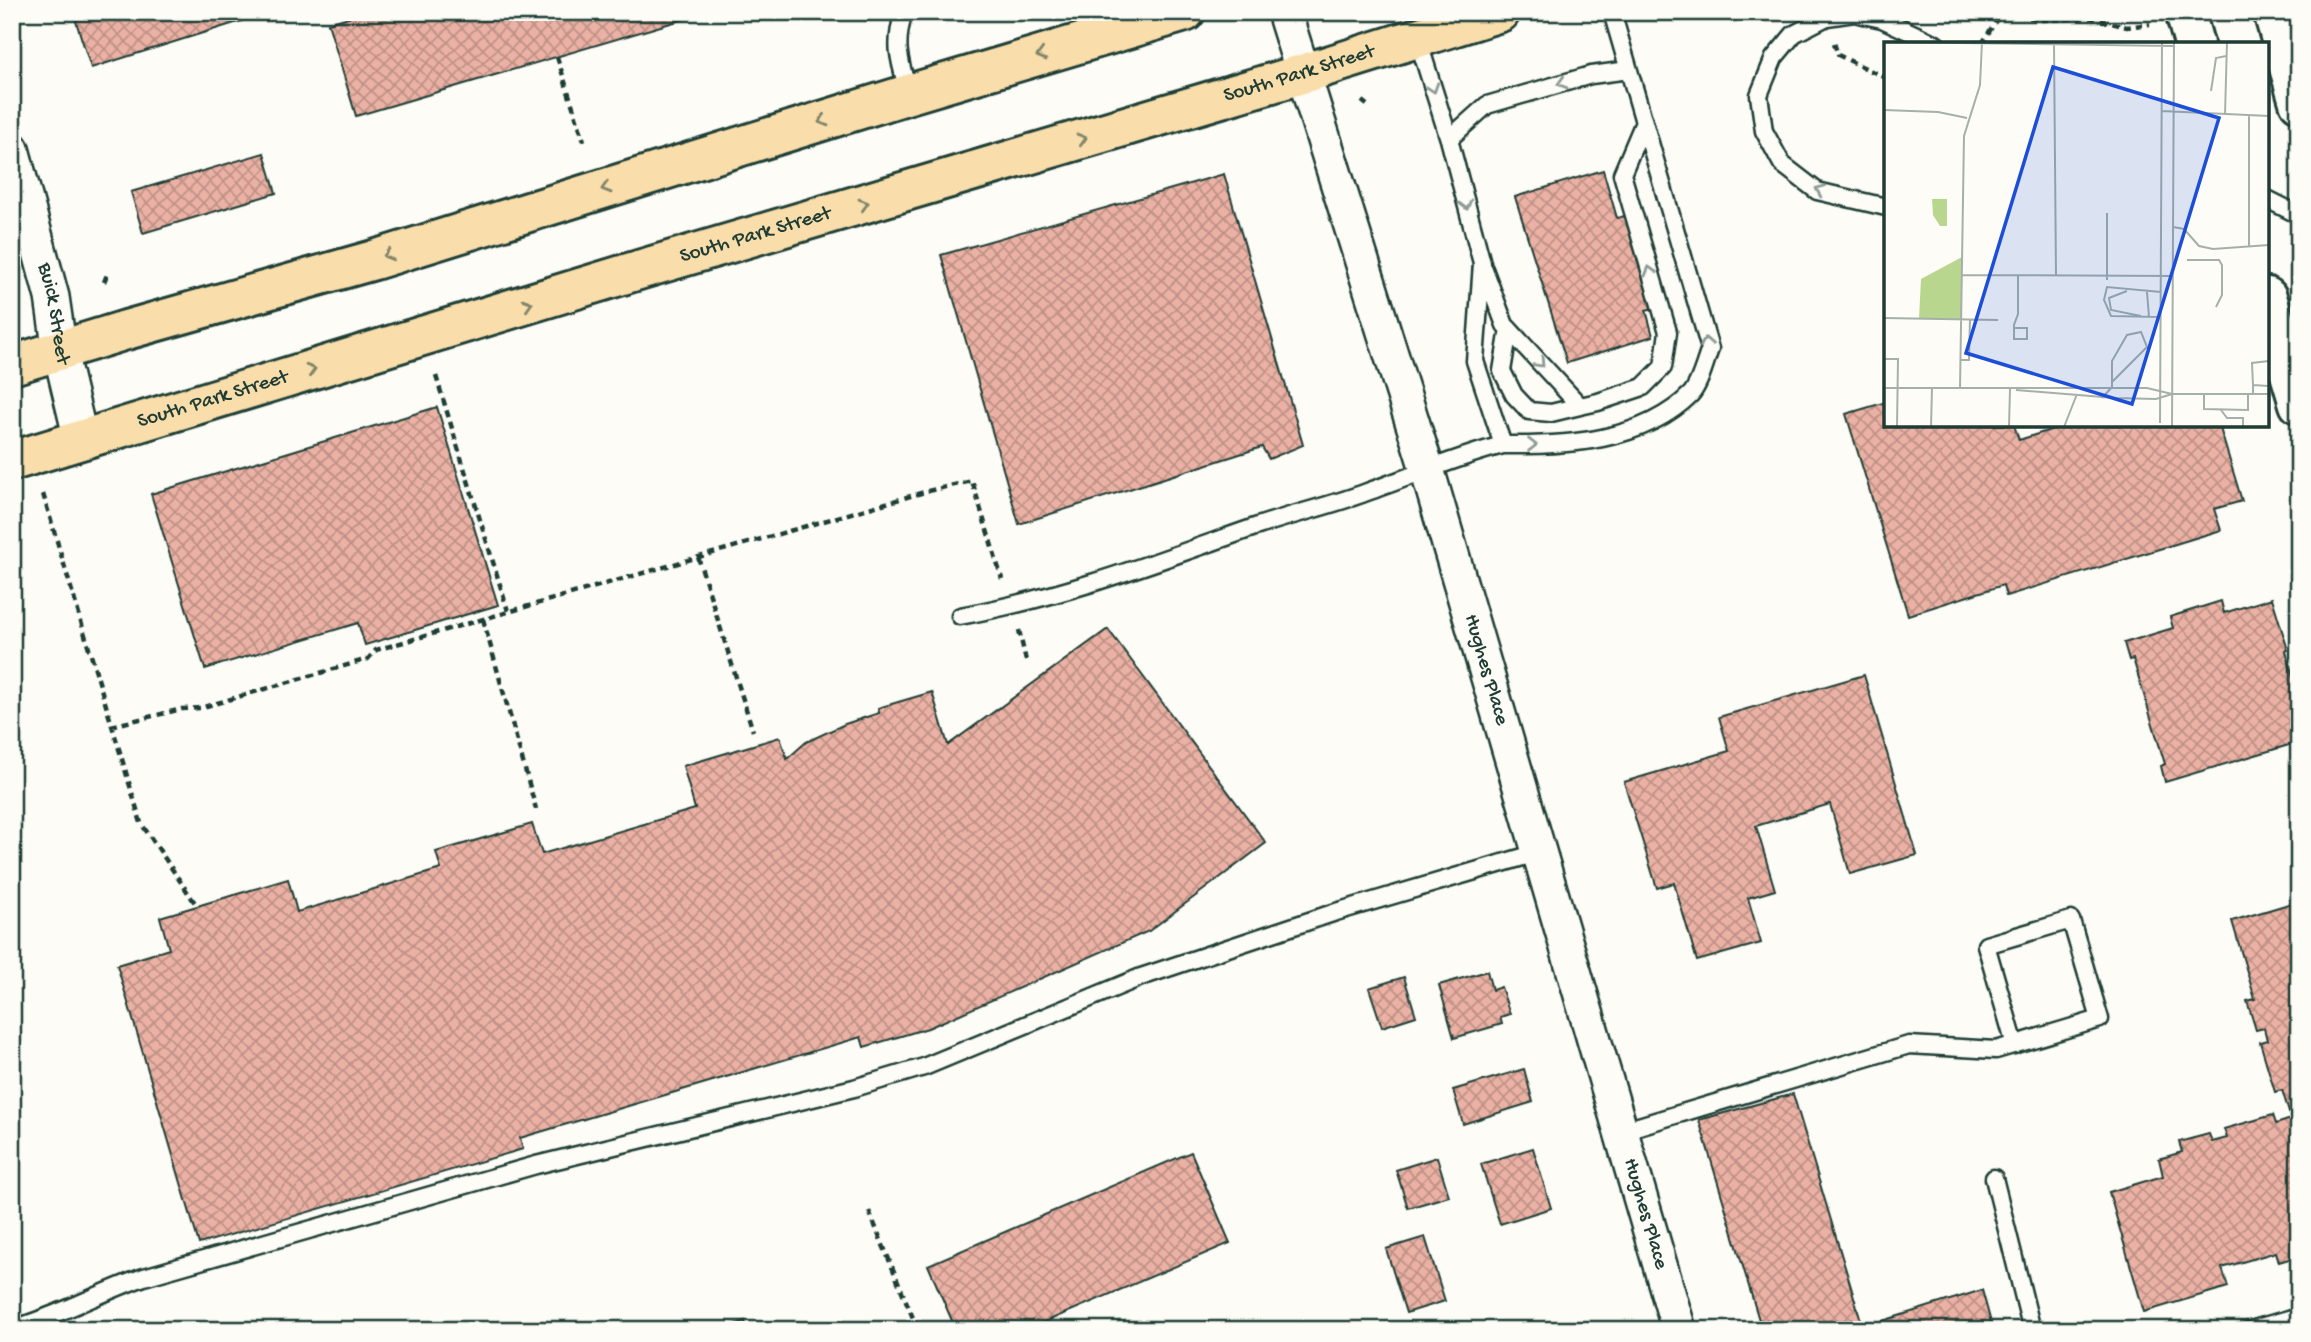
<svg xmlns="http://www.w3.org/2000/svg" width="2311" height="1342" viewBox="0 0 2311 1342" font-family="'Gochi Hand',sans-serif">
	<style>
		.building { fill: url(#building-cross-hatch); stroke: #1f3d34; stroke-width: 2 }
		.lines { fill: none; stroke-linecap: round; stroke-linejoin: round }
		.lane-casing { stroke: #1f3d34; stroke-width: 21 }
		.street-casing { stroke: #1f3d34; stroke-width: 38 }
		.secondary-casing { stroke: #1f3d34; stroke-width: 44 }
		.primary-casing { stroke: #1f3d34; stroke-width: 44 }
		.path { stroke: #1f3d34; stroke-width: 4.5; stroke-dasharray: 7 5; stroke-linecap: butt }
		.lane { stroke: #fdfcf7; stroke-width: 16 }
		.street { stroke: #fdfcf7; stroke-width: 33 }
		.secondary { stroke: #fdfcf7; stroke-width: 38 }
		.primary { stroke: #f9deab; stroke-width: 38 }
		.oneway { stroke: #81856a }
		.oneway2 { stroke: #8e9c96 }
		.labels { text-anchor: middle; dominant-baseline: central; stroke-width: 7; stroke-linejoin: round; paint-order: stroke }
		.street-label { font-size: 21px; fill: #1f3d34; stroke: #fdfcf7 }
		.inset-road { fill: none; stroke: #a4b0a9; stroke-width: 2 }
		.view { fill: #1d4ed8; fill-opacity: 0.15; stroke: #1d4ed8; stroke-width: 3.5 }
		.inset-edge { fill: none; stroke: #1f3d34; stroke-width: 3.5 }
	</style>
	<defs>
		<pattern id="building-cross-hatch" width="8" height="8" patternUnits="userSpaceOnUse" patternTransform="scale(1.75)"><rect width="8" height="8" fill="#ebb1a4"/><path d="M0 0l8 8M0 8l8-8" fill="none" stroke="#be9186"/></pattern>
	</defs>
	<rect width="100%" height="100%" fill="#fdfcf7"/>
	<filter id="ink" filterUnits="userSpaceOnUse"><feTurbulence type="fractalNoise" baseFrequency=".0143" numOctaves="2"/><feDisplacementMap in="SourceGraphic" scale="14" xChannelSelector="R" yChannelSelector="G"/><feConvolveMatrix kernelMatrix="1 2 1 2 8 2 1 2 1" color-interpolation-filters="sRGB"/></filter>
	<g filter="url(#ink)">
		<!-- building -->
		<path class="building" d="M73,12H270L91,68Z
			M366,12H708L356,116L328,23Z
			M264,153L276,193L143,233L131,192Z
			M1603,170L1617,218L1629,215L1657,307L1646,310L1653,336L1567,363L1515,197Z
			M1224,174L1303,445L1269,459L1262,447L1019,524L941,255Z
			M1886,402V425H2014L2019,440L2066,425H2219L2242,501L2214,509L2221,530L2006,596L2003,585L1908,615L1846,414Z
			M437,407L498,605L365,645L358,623L205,669L151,494Z
			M2272,598L2288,650L2286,651L2297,691L2299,690V742L2165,782L2161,766L2165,764L2133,659L2129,660L2124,643L2173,628L2170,617L2221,601L2224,613Z
			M1108,629L1266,843L1149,931L928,1028L864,1047L861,1037L520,1138L523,1149L199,1244L117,965L169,949L160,917L288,879L297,912L441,869L436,852L532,824L542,854L695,809L683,766L780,737L787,759L806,742L845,724L879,713L878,708L932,692L948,745Z
			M1864,675L1917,855L1850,874L1830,804L1756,826L1775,890L1748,898L1761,943L1697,961L1674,883L1657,888L1624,782L1729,751L1719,717Z
			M2299,901V1256L2279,1262L2276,1252L2222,1268L2228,1287L2144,1312L2109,1192L2163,1176L2159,1159L2182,1152L2179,1142L2209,1134L2212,1142L2227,1138L2224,1129L2273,1115L2276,1124L2291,1119L2282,1090L2275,1092L2260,1042L2267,1040L2264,1028L2256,1030L2247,1001L2255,999L2232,921Z
			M1487,971L1492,990L1501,987L1510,1014L1500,1017L1502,1024L1454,1038L1439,985Z
			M1404,977L1416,1016L1382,1027L1369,988Z
			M1524,1069L1533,1102L1463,1124L1453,1090Z
			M1793,1094L1863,1327L1982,1290L1993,1330H1762L1699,1120Z
			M1533,1148L1551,1208L1500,1224L1481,1164Z
			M1191,1152L1230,1243L1026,1330H956L928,1265Z
			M1437,1157L1449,1196L1408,1208L1396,1170Z
			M1425,1237L1445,1301L1406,1313L1386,1249Z
			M745,1321L747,1330H715Z"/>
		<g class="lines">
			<defs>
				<path id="lane" d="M904,12C893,47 900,61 909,94
					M1417,37L1449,139L1482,263L1475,361L1503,445C1566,446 1643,442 1691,394C1700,384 1705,362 1710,349L1612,12
					M1449,139L1487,105L1591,75L1629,70
					M2267,199L2299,215
					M1886,207L1817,191L1782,164L1764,131L1759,95L1774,58L1794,34L1827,17L1854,13L1882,19L1936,44
					M1484,269L1505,325L1580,406L1598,402L1643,387L1663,367L1668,332L1622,174L1644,122
					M1509,329L1502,371L1514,395L1529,411L1551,413L1580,406
					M960,616C1064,597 1155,562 1255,527C1292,514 1330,506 1367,492C1412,476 1456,457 1503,445
					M1622,1131L1909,1045L1996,1050L2100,1019L2071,920L1986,945L2015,1045
					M1994,1178L2032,1330
					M12,1329C58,1316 99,1293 144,1277L536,1165L854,1088L924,1067L1141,977L1336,912L1540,852
					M2250,1330L2299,1316"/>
				<g id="street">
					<path id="s1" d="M1284,12L1427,469L1679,1330"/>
					<path id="s2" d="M12,149L52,297L60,352L81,440"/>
				</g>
				<path id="secondary" d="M2185,12L2194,44
					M2273,12L2299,102
					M2267,297L2299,404"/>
				<g id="primary">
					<path d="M12,365L126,330L374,260L909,94L1185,12"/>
					<path id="s3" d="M12,461L642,269L1302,74L1500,12"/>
				</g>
			</defs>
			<!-- lane casing -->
			<use href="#lane" class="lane-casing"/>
			<!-- street casing -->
			<use href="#street" class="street-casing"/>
			<!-- secondary casing -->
			<use href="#secondary" class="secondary-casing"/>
			<!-- primary casing -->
			<use href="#primary" class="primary-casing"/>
			<!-- path -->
			<path class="path" d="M2006,12L2039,20L2091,18L2127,27L2150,24
				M1834,43L1838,55L1886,78
				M1982,44L2001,12
				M557,57L584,141
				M1362,101L1367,105
				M104,282L108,272
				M436,376L508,611
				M43,494L141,823L197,906
				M698,557L753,731
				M483,619L536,809
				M1019,630L1026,661
				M111,726L182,709L200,708L368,659L376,650L928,491L972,481L1002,579
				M869,1211L918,1330"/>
			<!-- lane -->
			<use href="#lane" class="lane"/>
			<!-- street -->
			<use href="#street" class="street"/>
			<!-- secondary -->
			<use href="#secondary" class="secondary"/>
			<!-- primary -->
			<use href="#primary" class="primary"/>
		</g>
		<!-- one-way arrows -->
		<defs><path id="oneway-chevron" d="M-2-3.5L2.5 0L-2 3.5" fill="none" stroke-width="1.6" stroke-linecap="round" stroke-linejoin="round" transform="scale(1.75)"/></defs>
		<g class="oneway">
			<use href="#oneway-chevron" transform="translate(1041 55) rotate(164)"/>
			<use href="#oneway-chevron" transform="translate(823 121) rotate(163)"/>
			<use href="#oneway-chevron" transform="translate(1082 139) rotate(-16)"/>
			<use href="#oneway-chevron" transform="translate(606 188) rotate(163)"/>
			<use href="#oneway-chevron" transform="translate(864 204) rotate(-16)"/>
			<use href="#oneway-chevron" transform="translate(388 255) rotate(163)"/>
			<use href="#oneway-chevron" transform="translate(528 304) rotate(-17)"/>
			<use href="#oneway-chevron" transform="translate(311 370) rotate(-17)"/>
		</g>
		<g class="oneway2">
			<use href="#oneway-chevron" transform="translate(1562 83) rotate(164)"/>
			<use href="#oneway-chevron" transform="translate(1433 88) rotate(72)"/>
			<use href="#oneway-chevron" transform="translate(1820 190) rotate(-157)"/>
			<use href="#oneway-chevron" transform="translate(1466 205) rotate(75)"/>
			<use href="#oneway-chevron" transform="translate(1650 271) rotate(-106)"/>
			<use href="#oneway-chevron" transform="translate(1706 342) rotate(-100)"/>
			<use href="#oneway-chevron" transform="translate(1540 363) rotate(47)"/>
			<use href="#oneway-chevron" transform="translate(1532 445)"/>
		</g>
	</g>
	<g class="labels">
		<!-- street labels -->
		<g class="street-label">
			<text stroke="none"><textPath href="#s3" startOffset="1344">South Park Street</textPath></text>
			<text stroke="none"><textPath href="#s3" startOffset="777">South Park Street</textPath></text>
			<text stroke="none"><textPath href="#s2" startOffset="170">Buick Street</textPath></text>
			<text stroke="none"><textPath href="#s3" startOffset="210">South Park Street</textPath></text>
			<text stroke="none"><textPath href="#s1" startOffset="688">Hughes Place</textPath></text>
			<text stroke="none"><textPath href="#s1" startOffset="1255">Hughes Place</textPath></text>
		</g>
	</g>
	<!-- overview -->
	<g transform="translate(1884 42)">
		<rect width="385" height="385" fill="#fdfcf7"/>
		<path d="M48,157H63V184H56L49,173ZM78,215L77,277H35L37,237Z" fill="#b8d68e"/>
		<path class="inset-road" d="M0,0L290,4M170,2L172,234M327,49L332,16L342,14M0,68L54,70L83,76M278,69L385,74M341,73L343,0M223,171V238M289,185L300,187L315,204L329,207L385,203M365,205V74M303,218H335L338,223V253L332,265M78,233L289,234M243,249L225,256L227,268L257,274M263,250L265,275M277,275L227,274L220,258L223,245L277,250M0,276L114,278M130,286H143V297H130V283L134,272V234M0,317H14L13,385M77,318H85L86,277M369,343L368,321L385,319M0,346H263L288,352H385M76,347L80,94L96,43L98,0M132,348L231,356L272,357L288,352M320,352V367L364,368V352M369,352V343L385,344M218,356L228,345V319L243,293L257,290L263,305L228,340M337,368L343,376H359V385M276,381L278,0M47,385L48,346M125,385L126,347M180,385L193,352M288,385L290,0"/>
		<path class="view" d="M169,25L335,76L248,362L82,311Z"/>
		<rect width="385" height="385" class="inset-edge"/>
	</g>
	<!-- margin -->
	<rect width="2311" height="1342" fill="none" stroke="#fdfcf7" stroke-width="42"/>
	<rect x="21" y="21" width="2269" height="1300" fill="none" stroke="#1f3d34" stroke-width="2.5" filter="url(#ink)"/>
</svg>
